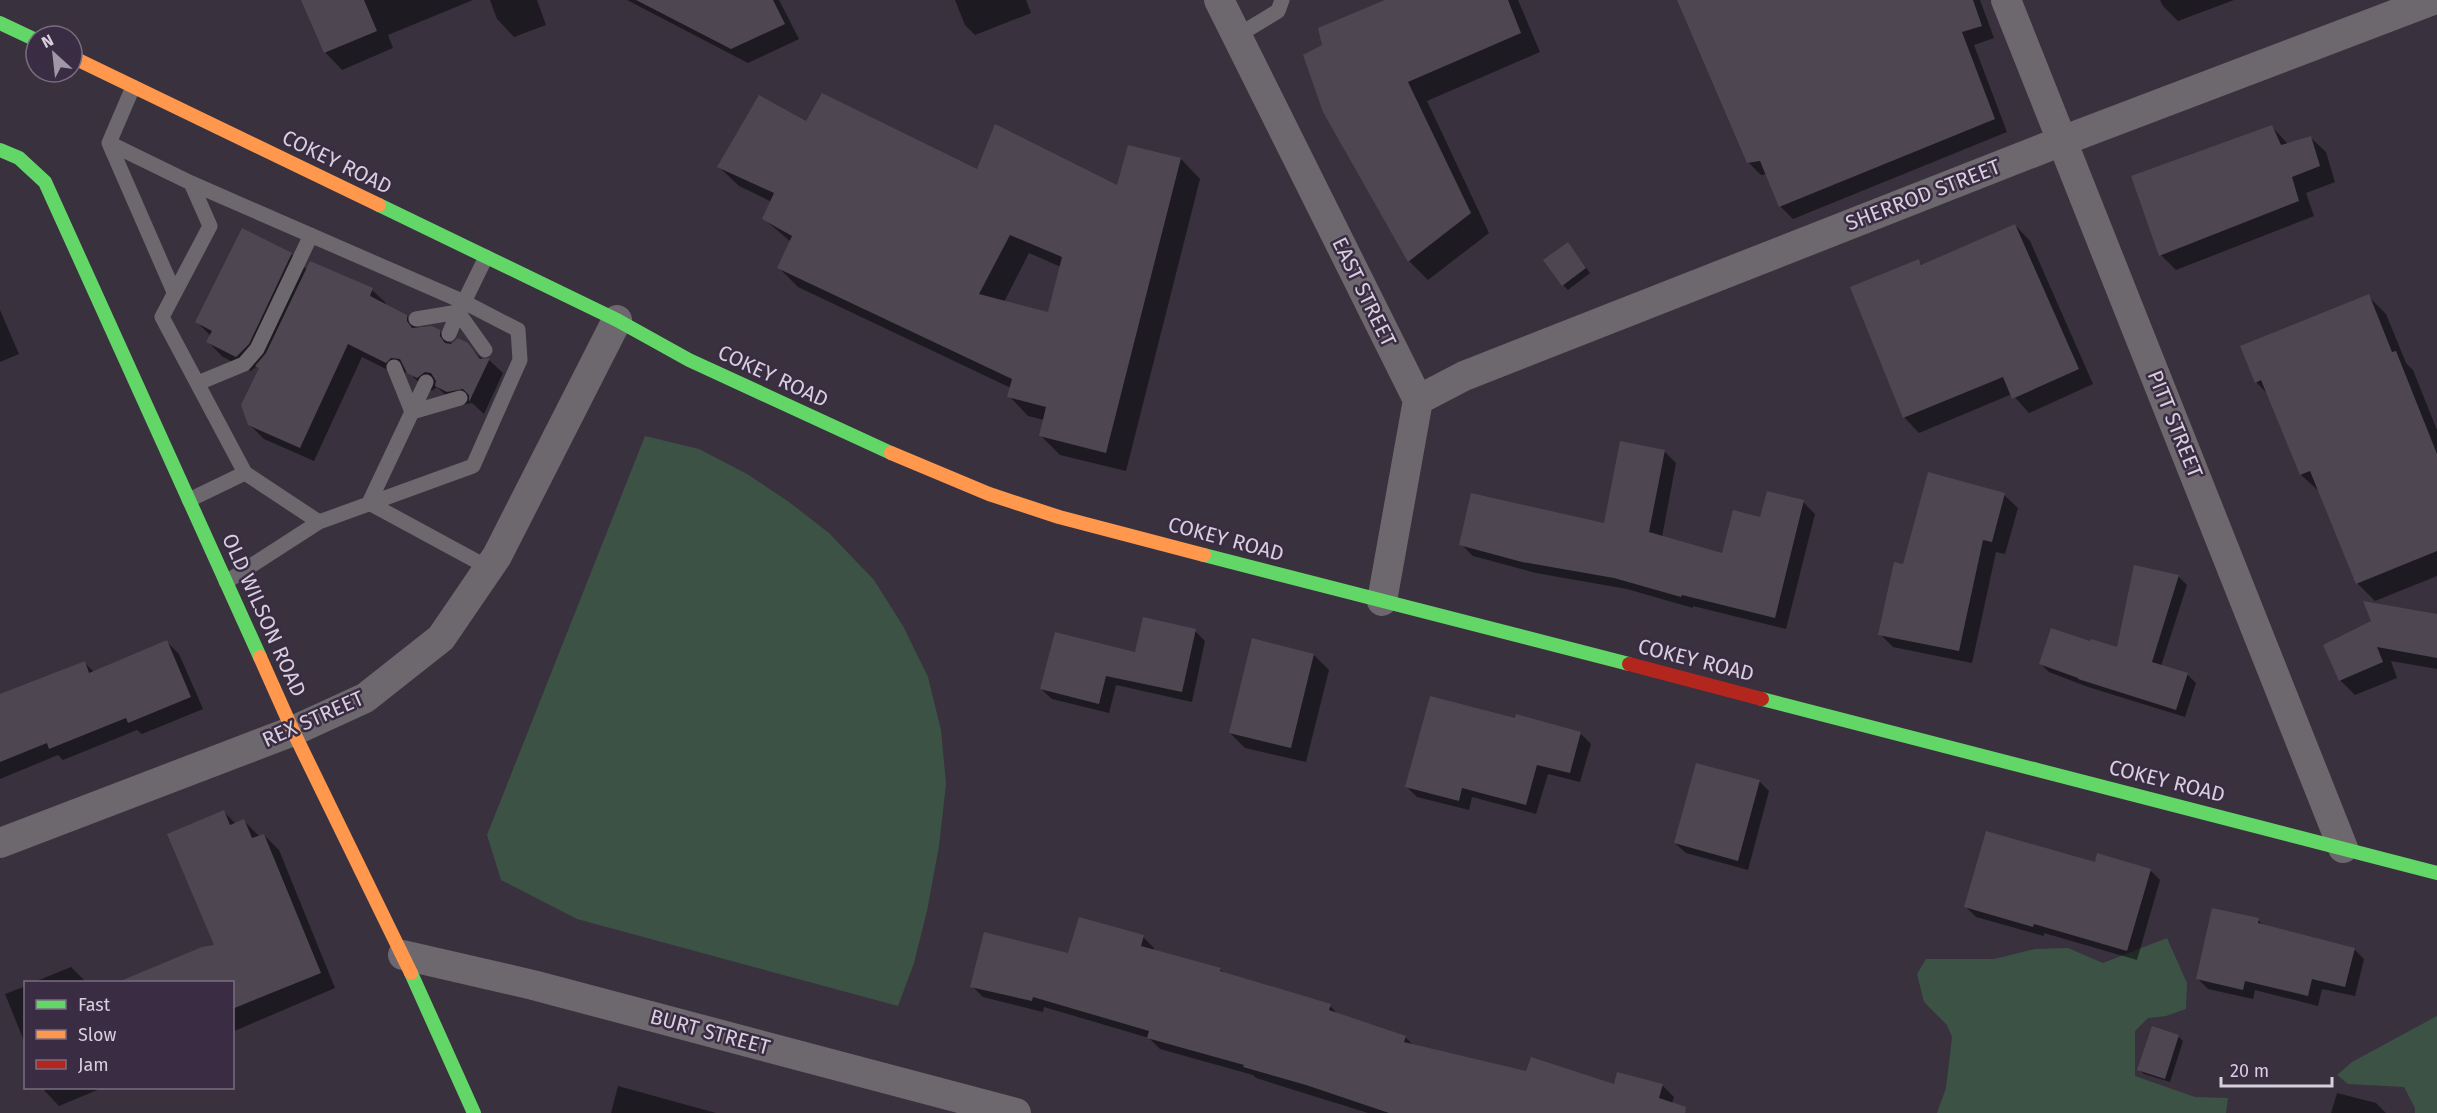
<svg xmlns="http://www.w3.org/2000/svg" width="2437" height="1113" viewBox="0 0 2437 1113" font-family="'Fira Sans',sans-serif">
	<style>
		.green { fill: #3c5245 }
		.shadow { fill: #0007; fill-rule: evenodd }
		.building { fill: #4e4752; fill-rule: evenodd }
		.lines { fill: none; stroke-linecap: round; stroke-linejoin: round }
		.lane { stroke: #6d686d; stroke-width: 15 }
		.street { stroke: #6d686d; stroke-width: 30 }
		.fast { stroke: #63d668; stroke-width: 14 }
		.slow { stroke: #ff974d; stroke-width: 14 }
		.jam { stroke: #b3261e; stroke-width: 14 }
		.labels { text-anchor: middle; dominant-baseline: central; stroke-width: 5; stroke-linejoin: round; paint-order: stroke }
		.street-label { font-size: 21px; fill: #d8cfde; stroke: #3a2c43 }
	</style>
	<rect width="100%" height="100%" fill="#39313e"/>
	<!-- green -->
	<path class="green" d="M645,436L699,449L747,474L789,502L829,533L874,580L903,626L928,677L941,730L946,784L939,846L927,911L914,963L898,1006L577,919L501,880L487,835Z
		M2167,938L2187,983L2186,1009L2166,1016L2148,1018L2135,1031V1076L2195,1097L2228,1098L2226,1113H1937L1946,1088L1952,1037L1947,1025L1924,1002L1917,974L1926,959H1994L2035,949L2068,948L2103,963Z
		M2437,1016V1113H2415V1108L2404,1087L2348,1084L2337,1075L2352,1062Z"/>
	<!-- shadow -->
	<path class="shadow" d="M303,0H473L388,35L393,48L342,70L325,52Z
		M490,0H537L546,25L514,37L497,19Z
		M627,0H779L799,39L748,63Z
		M955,0H1026L1031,13L975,35L965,25Z
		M1388,0H1518L1540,52L1427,101L1489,233L1428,280L1409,261Z
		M1680,0H1980L1994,38L1974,45L2007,132L1793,219L1780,206L1767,174L1761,175L1748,162Z
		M2160,0H2234L2178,21L2163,6Z
		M806,123L978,171L1118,187L1129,147L1181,159L1200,179L1126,471L1060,455L1040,435L1044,420L1028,416L1009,396L1011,388L798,287L779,268L791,242L764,219L772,202L739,186L719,167ZM1029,253L1061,267L1049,314L1004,302Z
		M2272,127L2288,144L2310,137L2326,152L2335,182L2306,193L2314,216L2176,270L2161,255Z
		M2015,225L2030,241L2093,384L2029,413L2012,394L1919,433L1904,417L1919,261L1923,266Z
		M1572,249L1590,273L1568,290L1563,285Z
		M291,254L307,270L372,290L386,303L385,305L407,316L420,329L439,331L452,344H467L483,360H489L503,373L484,414L472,403L462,405L450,399L437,387L432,391L422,386L408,371L400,376L362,357L314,461L264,439L250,425L260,369L257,366L251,371L223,357L208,342L211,336L197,322Z
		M2368,296L2386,314L2406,363L2413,370L2437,430V576L2375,601L2357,583L2320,492L2301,475L2268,394L2256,382Z
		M0,310L19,354L0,362Z
		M1664,451L1676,463L1662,537L1723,555L1762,519L1803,502L1815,514L1786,629L1693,606V608L1627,589L1536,573L1473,556L1461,544L1605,525Z
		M2004,495L2018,508L2005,554L1996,552L1972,663L1893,647L1880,634L1904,565Z
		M2178,576L2187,585L2161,666L2187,674L2196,683L2185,717L2088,687L2049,672L2040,663L2091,643L2118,649Z
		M2437,616V669L2391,661L2397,678L2355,695L2340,680L2325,646Z
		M1195,631L1205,641L1192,702L1116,685L1109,713L1052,699L1041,689Z
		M167,642L179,654L203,709L142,734L137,730L63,760L58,755L0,779V695L84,662L94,672Z
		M1314,655L1329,670L1306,762L1245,748L1230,733Z
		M1517,716L1581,734L1591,744L1580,782L1548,774L1536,814L1472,797L1469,810L1417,797L1406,786L1516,720Z
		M1759,781L1769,791L1748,870L1686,853L1675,843Z
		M223,811L236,824L244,821L260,837L264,835L279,850L335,988L232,1032V982H120L202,949L216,946Z
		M2096,864L2150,870L2160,880L2137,960L2044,933V936L1976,917L1966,907Z
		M2258,920L2265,927L2354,949L2364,959L2355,996L2322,989L2318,1006L2255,990L2253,999L2208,989L2198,979Z
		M1143,937L1154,948L1153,951L1220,969L1225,974L1330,1006L1339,1015L1405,1037L1413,1045L1527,1073L1615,1086L1619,1074L1663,1086L1674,1097L1669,1113H1368L1256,1078L1253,1075L1160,1049L1149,1038L1044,1007L1043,1012L983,997L972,986L1069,955Z
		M71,967L86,982H34Z
		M26,986V1046L5,994Z
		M2178,1036L2183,1041L2170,1082L2144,1074L2139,1069Z
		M618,1086L716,1113H611Z
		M42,1088H102L59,1106Z
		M2337,1093L2376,1103L2386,1113H2331Z"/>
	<!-- building -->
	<path class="building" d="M301,0H364L377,31L324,53Z
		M636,0H773L785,24L731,49Z
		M1385,0H1508L1521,33L1408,82L1471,213L1408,262L1323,112L1303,55L1322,45L1318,28Z
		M1677,0H1973L1982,26L1962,32L1995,119L1779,207L1760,161L1747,163Z
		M822,93L977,169L995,124L1117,185L1128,145L1181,158L1106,453L1039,436L1046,407L1007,397L1012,379L777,268L792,236L762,219L774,193L717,167L759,95L806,121ZM1010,235L1062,257L1048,312L979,294Z
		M2272,125L2281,145L2311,136L2320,166L2292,177L2299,201L2159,256L2131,176Z
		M2015,224L2079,369L2012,399L2003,377L1903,418L1850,287L1919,259L1921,265Z
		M242,228L292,253L249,344L236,357L206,342L212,331L195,322Z
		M1568,242L1586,268L1562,286L1543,260Z
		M310,261L373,288L370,296L407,315V321L412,328L432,326L440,330V336L445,343L451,344L458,338L468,343L480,359L490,358L469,402V395L463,389L447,392L435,386L436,381L431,373L425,372L417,378L407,373L400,359L391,358L386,363L348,344L300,448L248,425L241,405L259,368L255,366L266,353Z
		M2369,294L2392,352L2396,351L2437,454V551L2356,584L2310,471L2300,475L2261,380L2255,383L2240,346Z
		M1620,441L1665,450L1649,532L1722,553L1733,510L1760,517L1767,491L1804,500L1775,618L1682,595L1681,597L1614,578L1522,562L1459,545L1471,493L1604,523Z
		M1928,472L2005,493L1992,542L1983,540L1959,651L1878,635L1894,562L1903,564Z
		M2134,565L2179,575L2152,662L2188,673L2176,710L2078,679V678L2039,664L2051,628L2090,641L2091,639L2117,647Z
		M2363,601L2437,614V658L2377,647L2383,662L2339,681L2323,645L2371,621Z
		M1143,617L1196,629L1182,692L1106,676L1099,704L1040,689L1055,632L1135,652Z
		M1252,638L1314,654L1291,748L1229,733Z
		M167,640L191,697L128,723L126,718L49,749L47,743L0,762V694L85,661L89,673Z
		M1430,696L1515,718L1516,714L1581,732L1570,773L1537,765L1526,805L1462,788L1459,801L1405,787Z
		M1696,763L1760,780L1738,861L1674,843Z
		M224,810L230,825L244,819L252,838L264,834L321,973L232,1009V982H118L202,947L214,945L167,834Z
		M1986,831L2095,862L2097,853L2151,869L2127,951L2034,924L2033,927L1964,907Z
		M2212,908L2259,918L2258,923L2355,948L2345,987L2312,979L2308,996L2245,981L2243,990L2196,979Z
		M1079,917L1144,935L1141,946L1221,968L1220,971L1331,1004L1329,1010L1406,1036L1404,1042L1526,1071L1531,1057L1614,1084L1617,1072L1663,1084L1659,1098L1686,1107L1685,1113H1389L1306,1085L1243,1067L1244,1065L1147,1038L1149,1031L1033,997L1032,1001L970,987L984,932L1068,953Z
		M2152,1026L2179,1035L2165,1079L2137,1070Z"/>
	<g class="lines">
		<!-- lane -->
		<path class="lane" d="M1237,36L1278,11L1282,0
			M133,87L109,143L191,183L210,226L162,317L245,473L189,500
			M109,143L174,292
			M191,183L464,302L458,312L416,319
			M458,312L485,350
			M449,334L458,312
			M394,367L412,412L369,503L489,568
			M198,383L244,364L257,349L311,235
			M412,412L460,398
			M412,412L426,382
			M245,473L319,522
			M226,582L319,522L473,466L520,360L518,330L464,302L486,257"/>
		<!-- street -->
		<path class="street" d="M1219,0L1418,400L1382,601
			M2006,0L2343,848
			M1418,400L1464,376L2062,141L2433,0
			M0,843L293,731L365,698L441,638L497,556L617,320
			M403,955L533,985L1016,1113"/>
		<!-- fast -->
		<path class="fast" d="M0,23L36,40
			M0,150L19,158L45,182L260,657
			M379,205L617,320L689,360L891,453
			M1204,555L1629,664
			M1762,699L2437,873
			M411,973L474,1113"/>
		<!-- slow -->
		<path class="slow" d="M72,57L379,205
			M891,453L989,494L1059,517L1204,555
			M260,657L293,731L411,973"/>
		<!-- jam -->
		<path class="jam" d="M1629,664L1762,699"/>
	</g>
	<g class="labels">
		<!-- street labels -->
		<g class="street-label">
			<text transform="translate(337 162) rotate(26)">COKEY ROAD</text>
			<text transform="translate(1923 195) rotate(-21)">SHERROD STREET</text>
			<text transform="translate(1364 292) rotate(64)">EAST STREET</text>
			<text transform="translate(773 376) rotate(25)">COKEY ROAD</text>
			<text transform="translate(2175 424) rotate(68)">PITT STREET</text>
			<text transform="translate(1226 539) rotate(15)">COKEY ROAD</text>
			<text transform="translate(264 615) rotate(66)">OLD WILSON ROAD</text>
			<text transform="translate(1696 660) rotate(14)">COKEY ROAD</text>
			<text transform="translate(313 719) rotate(-24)">REX STREET</text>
			<text transform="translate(2167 781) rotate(14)">COKEY ROAD</text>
			<text transform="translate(710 1032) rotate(15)">BURT STREET</text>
		</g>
	</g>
	<!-- legend -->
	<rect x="24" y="981" width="210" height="108" fill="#3a2c43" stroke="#796d81" stroke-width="1.5"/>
	<rect x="36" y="1000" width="30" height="9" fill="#63d668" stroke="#796d81" stroke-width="1.5"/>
	<text x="78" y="1011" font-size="18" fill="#d8cfde">Fast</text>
	<rect x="36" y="1030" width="30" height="9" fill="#ff974d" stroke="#796d81" stroke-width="1.5"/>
	<text x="78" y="1041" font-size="18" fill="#d8cfde">Slow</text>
	<rect x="36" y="1060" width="30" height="9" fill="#b3261e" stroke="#796d81" stroke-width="1.5"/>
	<text x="78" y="1071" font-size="18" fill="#d8cfde">Jam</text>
	<!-- north arrow -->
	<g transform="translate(54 54) rotate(333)"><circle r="28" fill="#3a2c43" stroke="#796d81" stroke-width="1.5"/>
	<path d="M0-4.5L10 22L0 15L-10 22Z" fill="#a098a6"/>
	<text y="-9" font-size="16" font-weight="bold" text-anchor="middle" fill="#d8cfde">N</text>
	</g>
	<!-- scale -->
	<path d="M2221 1077v9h111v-9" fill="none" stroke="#d8cfde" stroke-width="3"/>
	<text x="2230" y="1077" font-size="18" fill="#d8cfde" stroke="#3a2c43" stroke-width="4.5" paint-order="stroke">20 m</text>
</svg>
